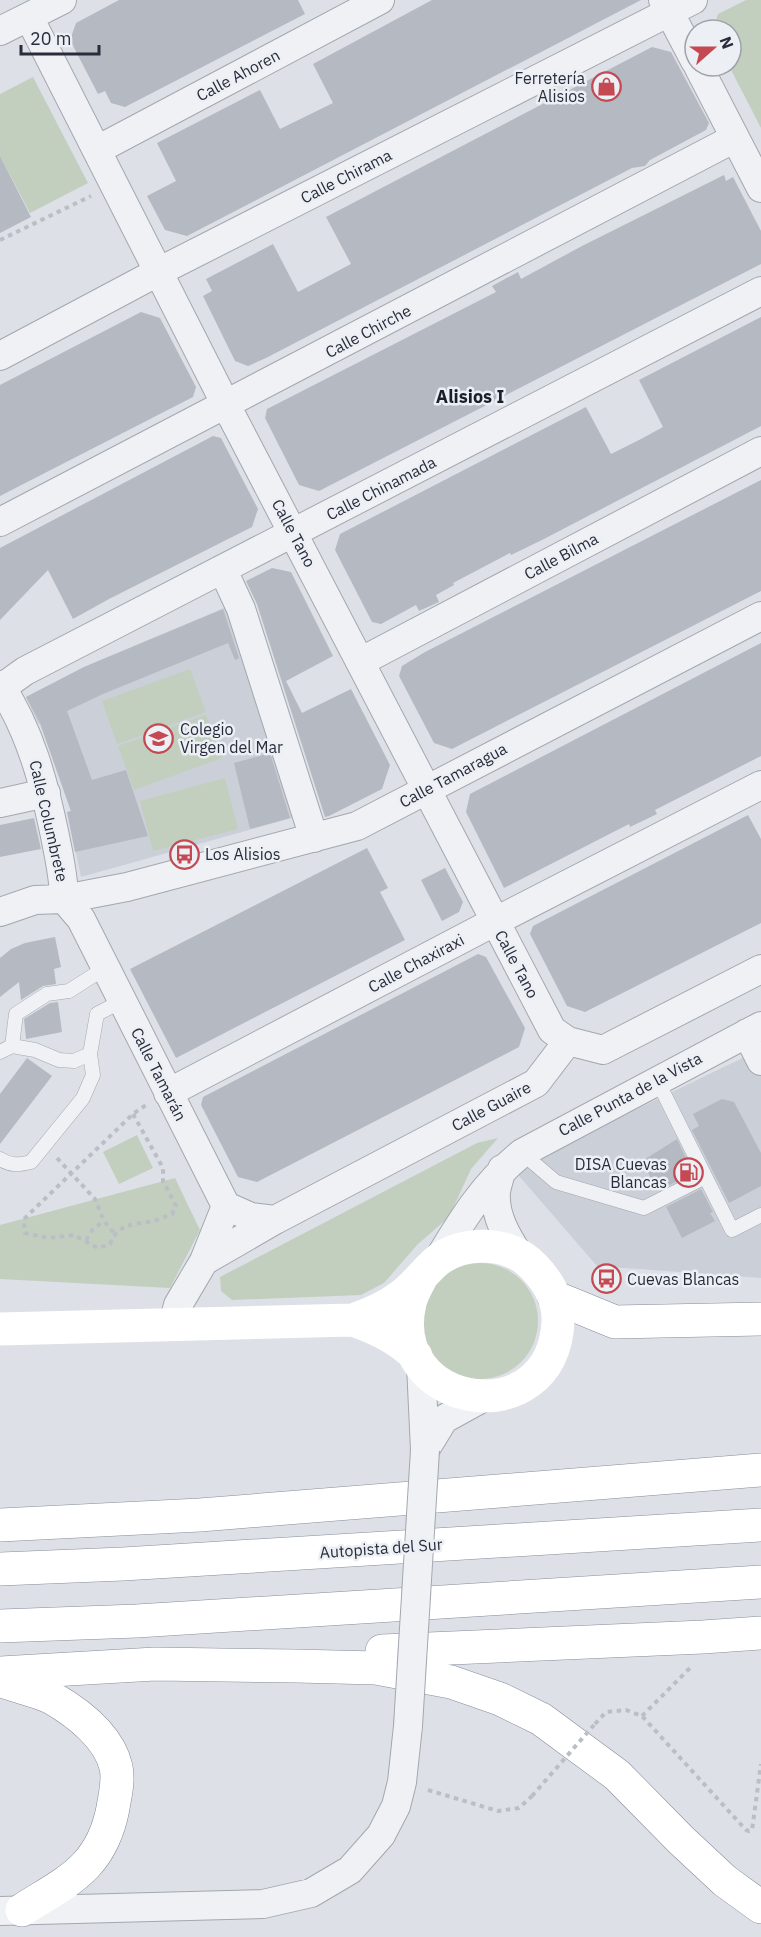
<svg xmlns="http://www.w3.org/2000/svg" width="761" height="1937" viewBox="0 0 761 1937" font-family="'IBM Plex Sans',sans-serif">
	<style>
		.built { fill: #cbcfd7 }
		.green { fill: #c2cfbf }
		.building { fill: #b5b9c2 }
		.lines { fill: none; stroke-linecap: round; stroke-linejoin: round }
		.lane-casing { stroke: #a3a7af; stroke-width: 15 }
		.street-casing { stroke: #a3a7af; stroke-width: 30 }
		.highway-casing { stroke: #858c9b; stroke-width: 34 }
		.path { stroke: #bbbec5; stroke-width: 4; stroke-dasharray: 4.5 4.5; stroke-linecap: butt }
		.lane { stroke: #eff1f5; stroke-width: 14 }
		.street { stroke: #eff1f5; stroke-width: 28 }
		.secondary { stroke: #fff; stroke-width: 33 }
		.highway { stroke: #fff; stroke-width: 33 }
		.street-bridge-casing { stroke: #a3a7af; stroke-width: 30; stroke-linecap: butt }
		.path-bridge { stroke: #bbbec5; stroke-width: 4; stroke-dasharray: 4.5 4.5; stroke-linecap: butt }
		.street-bridge { stroke: #eff1f5; stroke-width: 28 }
		.labels { text-anchor: middle; dominant-baseline: central; stroke-width: 5; stroke-linejoin: round; paint-order: stroke }
		.street-label { font-size: 16px; fill: #282d3b; stroke: #eceff4 }
		.poi-label { font-size: 16px; fill: #282d3b; stroke: #eceff4; text-anchor: start }
		.neighbourhood-label { font-size: 18px; font-weight: bold; fill: #1a1f2c; stroke: #eceff4 }
	</style>
	<rect width="100%" height="100%" fill="#dde0e6"/>
	<!-- built -->
	<path class="built" d="M229,606L299,816L81,877L70,824L75,823L40,724H38L26,697L84,667Z
		M761,1049V1278L597,1266L513,1169Z"/>
	<!-- green -->
	<path class="green" d="M746,0H761V128L729,66H731V30H713L718,14Z
		M33,77L88,183L30,213L0,156V94Z
		M190,669L206,712L117,744L102,701Z
		M206,715L222,758L134,790L118,746Z
		M225,778L238,829L153,851L140,801Z
		M137,1135L153,1168L119,1184L103,1152Z
		M498,1138L471,1169L449,1217L417,1245L384,1283L361,1295L232,1300L221,1291L220,1277L477,1143Z
		M175,1178L200,1230L170,1288L0,1279V1225Z
		M422 1321a58 58 0 1 1 116 0a58 58 0 1 1-116 0Z"/>
	<!-- building -->
	<path class="building" d="M119,0H298L305,14L125,107L111,103L105,91L98,94L70,40L76,23Z
		M432,0H641L187,236L165,230L147,196L176,181L157,143L260,90L280,129L333,103L313,64Z
		M652,47L671,52L709,123L706,130L650,160L645,166L632,168L266,358L248,366L235,361L203,296L212,291L206,279L273,244L298,292L351,264L326,217Z
		M0,156L31,217L0,233Z
		M724,175L726,181L733,177L761,231V264L319,491L299,485L265,418L267,409L496,292L492,286L518,272L521,279L582,246Z
		M141,312L160,318L196,387L193,397L0,496V385Z
		M761,317V426L542,540L511,555L510,553L453,583L454,585L436,595L439,602L419,611L416,605L381,624L372,622L335,550L340,534L586,407L611,454L643,438L663,427L639,380Z
		M213,436L221,438L258,509L252,527L109,599L73,619L48,570L0,620V548Z
		M761,480V591L452,749L434,743L399,676L402,666L425,652Z
		M272,568L291,572L333,656L286,681L302,713L351,689L390,765L382,789L329,816L325,817L257,604L246,581Z
		M223,609L239,658L235,660L228,643L103,694L67,711L92,780L126,770L148,836L75,852L67,812L71,811L40,723L26,697L84,667Z
		M761,643V756L655,810L657,814L630,827L629,824L504,888L466,812L470,794Z
		M270,753L290,818L250,829L234,763Z
		M748,815L761,839V923L585,1012L567,1006L530,934L533,926Z
		M34,818L41,849L0,857V825Z
		M367,848L388,888L380,892L405,940L176,1058L130,969Z
		M445,868L463,902L459,912L442,921L421,880Z
		M55,937L61,967L54,969L56,984L43,986L21,1000L19,982L0,997V958L11,949L25,943Z
		M478,954L486,957L525,1028L519,1047L257,1182L238,1177L201,1105L203,1097Z
		M58,1002L62,1032L26,1039L24,1019L50,1003Z
		M27,1058L52,1076L0,1144V1094Z
		M722,1099L734,1102L761,1153V1186L729,1203L692,1130L699,1126L693,1114Z
		M677,1139L693,1173L658,1191L642,1161Z
		M701,1189L713,1212L710,1213L715,1221L682,1238L666,1207Z"/>
	<g class="lines">
		<defs>
			<path id="lane" d="M12,1046L16,1014L47,994L69,991L105,968
				M0,1052L12,1046L35,1050L59,1060L74,1061L90,1054
				M657,1080L732,1230L761,1215
				M522,1153L556,1182L644,1208L705,1177
				M0,1159C11,1166 19,1165 31,1162L83,1098L93,1075L90,1054L97,1014L122,1001"/>
			<path id="street" d="M663,0L695,61
				M29,17L226,405L552,1030L568,1041L603,1050L761,969
				M0,31L62,0
				M698,66L761,188
				M97,150L380,0
				M0,356L158,272L693,0
				M0,522L735,138
				M223,570L241,609L314,838
				M360,662L761,451
				M0,685C30,730 44,783 55,836C59,857 64,877 64,899
				M0,689L25,671L761,291
				M0,803L46,793
				M64,899L81,919L226,1206L251,1217L275,1220
				M0,912L35,900L64,899L127,887L357,826L761,616
				M747,1033L761,1061
				M168,1093L494,922L761,785
				M502,1169C500,1176 497,1185 496,1192C494,1215 507,1237 519,1255
				M438,1260C463,1218 484,1184 522,1153L761,1026
				M204,1261L275,1220L536,1083L568,1041
				M173,1324L178,1305L204,1261L226,1206
				M421,1365L425,1450
				M425,1450L444,1419L484,1397
				M0,1911L263,1904L311,1893L350,1870L381,1835L396,1806L402,1782L408,1726"/>
			<path id="highway" d="M554,1297L615,1322L761,1319
				M0,1525L200,1515L761,1470
				M0,1569L123,1564L761,1525
				M0,1626L137,1621L761,1582
				M382,1651L703,1637L761,1633
				M0,1673L155,1664L296,1666L376,1668L451,1682L500,1699L541,1719L617,1775L681,1840L725,1881L761,1907
				M0,1680C16,1687 37,1690 52,1698C78,1713 109,1737 116,1767C119,1781 115,1795 113,1808C109,1829 100,1850 86,1865C68,1884 43,1896 22,1910"/>
		</defs>
		<!-- lane casing -->
		<use href="#lane" class="lane-casing"/>
		<!-- street casing -->
		<use href="#street" class="street-casing"/>
		<!-- highway casing -->
		<use href="#highway" class="highway-casing"/>
		<!-- path -->
		<path class="path" d="M0,240L91,196
			M133,1114L163,1168V1181L176,1206L172,1214C166,1216 160,1219 154,1221C134,1225 119,1222 110,1244L98,1248L74,1235L49,1238L25,1233L24,1219L133,1114L146,1105
			M57,1158L95,1199L104,1221L114,1233
			M86,1240L93,1229L104,1221
			M642,1716L691,1667
			M595,1724L606,1712L626,1710L642,1716L746,1830L749,1831L752,1830L761,1764
			M428,1790L498,1811L519,1808L532,1796"/>
		<!-- lane -->
		<use href="#lane" class="lane"/>
		<!-- street -->
		<use href="#street" class="street"/>
		<!-- secondary -->
		<path class="secondary" d="M353,1320C370,1314 387,1307 401,1296C415,1286 424,1272 437,1261C463,1240 510,1241 533,1266C548,1281 559,1300 558,1322C552,1436 385,1409 410,1303C412,1294 417,1286 421,1278
			M0,1329L353,1320C377,1328 398,1338 416,1356"/>
		<!-- highway -->
		<use href="#highway" class="highway"/>
		<defs>
			<path id="street-bridge" d="M408,1726L425,1450"/>
		</defs>
		<!-- street-bridge casing -->
		<use href="#street-bridge" class="street-bridge-casing"/>
		<!-- path-bridge -->
		<path class="path-bridge" d="M532,1796L594,1725"/>
		<!-- street-bridge -->
		<use href="#street-bridge" class="street-bridge"/>
	</g>
	<!-- icons -->
	<defs>
		<symbol id="shop-ring" viewBox="-11 -11 22 22"><circle r="9.5" fill="#eceff4" stroke="#c44952" stroke-width="1.5"/><path d="M-5-2.5h2.3a2.7 3.5 0 0 1 5.4 0H5L5.5 6h-11ZM-1.5-2.5h3a1.5 2.3 0 0 0-3 0Z" fill="#c44952"/></symbol>
		<symbol id="school-ring" viewBox="-11 -11 22 22"><circle r="9.5" fill="#eceff4" stroke="#c44952" stroke-width="1.5"/><path d="M0-5L7-2L0 1L-7-2ZM-4 1L0 2.5L4 1V4Q0 6-4 4Z" fill="#c44952"/></symbol>
		<symbol id="bus-ring" viewBox="-11 -11 22 22"><circle r="9.5" fill="#eceff4" stroke="#c44952" stroke-width="1.5"/><path d="M-5-6H5V4H4V6H2V4H-2V6H-4V4H-5ZM-3.5-4V0h7V-4ZM-3.5 1.2v1.5H-2V1.2ZM2 1.2v1.5H3.5V1.2Z" fill="#c44952"/></symbol>
		<symbol id="fuel-ring" viewBox="-11 -11 22 22"><circle r="9.5" fill="#eceff4" stroke="#c44952" stroke-width="1.5"/><path d="M-5.5-6h7V0h2V4h1.3V-2.5L3-4.5l.8-.8L6-3V5H2.5V1h-1V6h-7ZM-4.2-4.7v3.2H.2V-4.7Z" fill="#c44952"/></symbol>
	</defs>
	<g fill-rule="evenodd">
		<use href="#shop-ring" x="590" y="70" width="33" height="33"/>
		<use href="#school-ring" x="142" y="722" width="33" height="33"/>
		<use href="#bus-ring" x="168" y="838" width="33" height="33"/>
		<use href="#fuel-ring" x="672" y="1156" width="33" height="33"/>
		<use href="#bus-ring" x="590" y="1262" width="33" height="33"/>
	</g>
	<g class="labels">
		<!-- street labels -->
		<g class="street-label">
			<text transform="translate(238 75) rotate(-28)">Calle Ahoren</text>
			<text transform="translate(346 176) rotate(-27)">Calle Chirama</text>
			<text transform="translate(368 331) rotate(-28)">Calle Chirche</text>
			<text transform="translate(381 488) rotate(-27)">Calle Chinamada</text>
			<text transform="translate(294 533) rotate(62)">Calle Tano</text>
			<text transform="translate(561 556) rotate(-28)">Calle Bilma</text>
			<text transform="translate(453 775) rotate(-28)">Calle Tamaragua</text>
			<text transform="translate(49 821) rotate(77)">Calle Columbrete</text>
			<text transform="translate(416 963) rotate(-28)">Calle Chaxiraxi</text>
			<text transform="translate(517 964) rotate(62)">Calle Tano</text>
			<text transform="translate(159 1074) rotate(63)">Calle Tamarán</text>
			<text transform="translate(630 1094) rotate(-28)">Calle Punta de la Vista</text>
			<text transform="translate(491 1106) rotate(-28)">Calle Guaire</text>
			<text transform="translate(381 1548) rotate(-4)">Autopista del Sur</text>
		</g>
		<!-- poi labels -->
		<g class="poi-label">
			<text x="585" y="78" text-anchor="end">Ferretería<tspan x="585" dy="18">Alisios</tspan></text>
			<text x="180" y="729">Colegio<tspan x="180" dy="18">Virgen del Mar</tspan></text>
			<text x="205" y="854">Los Alisios</text>
			<text x="667" y="1164" text-anchor="end">DISA Cuevas<tspan x="667" dy="18">Blancas</tspan></text>
			<text x="627" y="1279">Cuevas Blancas</text>
		</g>
		<!-- neighbourhood labels -->
		<g class="neighbourhood-label">
			<text x="470" y="396">Alisios I</text>
		</g>
	</g>
	<!-- north arrow -->
	<g transform="translate(713 48) rotate(69)"><circle r="28" fill="#eceff4" stroke="#9ea1aa" stroke-width="1.5"/>
	<path d="M0-4.5L10 22L0 15L-10 22Z" fill="#c44952"/>
	<text y="-9" font-size="16" font-weight="bold" text-anchor="middle" fill="#282d3b">N</text>
	</g>
	<!-- scale -->
	<path d="M21 45v9h78v-9" fill="none" stroke="#282d3b" stroke-width="3"/>
	<text x="30" y="45" font-size="18" fill="#282d3b" stroke="#eceff4" stroke-width="4.5" paint-order="stroke">20 m</text>
</svg>
